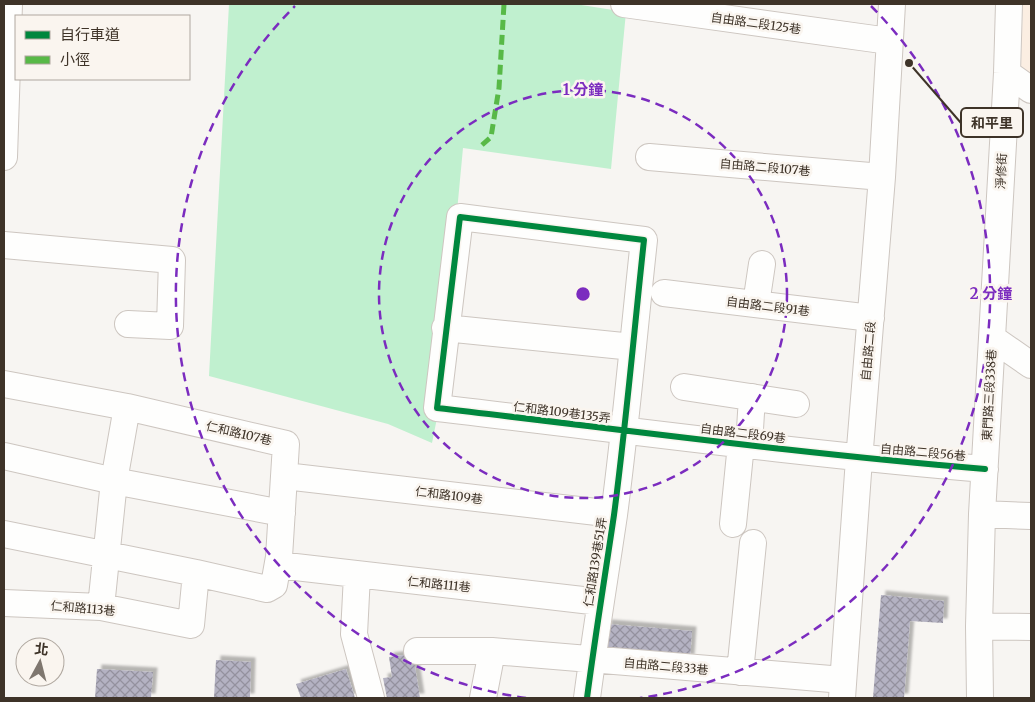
<svg xmlns="http://www.w3.org/2000/svg" width="1035" height="702" viewBox="0 0 1035 702" font-family="Merriweather,'Noto Sans TC',serif">
	<style>
		.built { fill: #fbeee2 }
		.green { fill: #c0f0cf }
		.building { fill: url(#building-cross-hatch); filter: url(#shadow) }
		.lines { fill: none; stroke-linecap: round; stroke-linejoin: round }
		.minor-casing { stroke: #cdc6c0; stroke-width: 28 }
		.minor { stroke: #fefefd; stroke-width: 26 }
		.quiet { stroke: #58b947; stroke-width: 5; stroke-dasharray: 10 5; stroke-linecap: butt }
		.cycleway-casing { stroke: #faf5ef; stroke-width: 9 }
		.cycleway { stroke: #00873e; stroke-width: 6 }
		.ring { fill: none; stroke: #7b2cbf; stroke-width: 2.5; stroke-dasharray: 9 6 }
		.labels { text-anchor: middle; dominant-baseline: central; stroke-width: 5; stroke-linejoin: round; paint-order: stroke }
		.street-label { font-size: 12px; fill: #3e3328; stroke: #faf5ef }
		.centre { fill: #7b2cbf; stroke: #faf5ef; stroke-width: 2.5 }
		.ring-label { font-size: 15px; text-anchor: middle; font-weight: bold; fill: #7b2cbf; stroke: #faf5ef; stroke-width: 5; stroke-linejoin: round; paint-order: stroke }
		.leader { fill: none; stroke: #3e3328; stroke-width: 2 }
		.callout-dot { fill: #3e3328; stroke: #faf5ef; stroke-width: 2 }
		.callout { fill: #faf5ef; stroke: #3e3328; stroke-width: 2 }
		.callout-label { font-size: 14px; text-anchor: middle; font-weight: bold; fill: #3e3328 }
	</style>
	<defs>
		<pattern id="building-cross-hatch" width="8" height="8" patternUnits="userSpaceOnUse" patternTransform="scale(1.25)"><rect width="8" height="8" fill="#b4b2c2"/><path d="M0 0l8 8M0 8l8-8" fill="none" stroke="#94919e"/></pattern>
		<filter id="shadow"><feDropShadow dx="4.5" dy="-4.5" stdDeviation="1" flood-color="#0004"/></filter>
	</defs>
	<rect width="100%" height="100%" fill="#f7f5f2"/>
	<!-- built -->
	<path class="built" d="M1023,4H1031V74L1021,67Z"/>
	<!-- green -->
	<path class="green" d="M229,4H575L626,12L611,169L463,148L438,413L432,443L388,424L209,376Z"/>
	<!-- building -->
	<path class="building" d="M881,595L944,601L943,623L910,621L904,698H873Z
		M607,624L692,631L690,659L605,652Z
		M413,654L420,698H387L383,678L392,677L389,657Z
		M216,660L251,662L250,698H214Z
		M97,669L153,672L151,698H95Z
		M346,669L355,698H301L296,684Z"/>
	<g class="lines">
		<defs>
			<path id="minor" d="M624,4L889,41
				M1007,73L1031,90
				M4,157L9,4
				M649,157L882,177
				M4,245L172,260L170,326L128,324
				M664,293L871,318
				M756,304L762,264
				M445,328L633,347
				M992,338L1031,365
				M4,384L127,407L286,444L279,557L274,585L267,589L196,573
				M684,387L796,404
				M749,445L752,397
				M4,456L114,481L282,513
				M285,476L614,514
				M982,514L1031,516
				M733,524L741,444
				M4,534L196,573L191,625L101,607L4,603
				M278,565L600,602
				M357,575L354,634L371,698
				M101,607L114,481L127,407
				M979,626L1031,627
				M417,651H492L843,680
				M740,672L753,543
				M483,698L492,651
				M587,698C595,637 605,576 614,515C626,424 634,332 644,240L460,217L437,408C619,429 802,454 985,469
				M842,698L858,473L882,177L892,4
				M980,698L979,626L982,514L1007,73L1009,4"/>
		</defs>
		<!-- minor casing -->
		<use href="#minor" class="minor-casing"/>
		<!-- minor -->
		<use href="#minor" class="minor"/>
		<!-- quiet -->
		<path class="quiet" d="M482,145L491,137L499,88L504,4"/>
		<defs>
			<path id="cycleway" d="M587,698C595,637 605,576 614,515C626,424 634,332 644,240L460,217L437,408C619,429 802,454 985,469"/>
		</defs>
		<!-- cycleway casing -->
		<use href="#cycleway" class="cycleway-casing"/>
		<!-- cycleway -->
		<use href="#cycleway" class="cycleway"/>
	</g>
	<!-- distance rings -->
	<g class="ring">
		<circle cx="583" cy="294" r="204"/>
		<path d="M526 698A408 408 0 0 1 295 6M871 6A408 408 0 0 1 640 698"/>
	</g>
	<g class="labels">
		<!-- street labels -->
		<g class="street-label">
			<text transform="translate(756 23) rotate(8)">自由路二段125巷</text>
			<text transform="translate(765 167) rotate(5)">自由路二段107巷</text>
			<text transform="translate(1001 171) rotate(-87)">淨修街</text>
			<text transform="translate(768 306) rotate(7)">自由路二段91巷</text>
			<text transform="translate(868 351) rotate(-85)">自由路二段</text>
			<text transform="translate(989 395) rotate(-87)">東門路三段338巷</text>
			<text transform="translate(562 412) rotate(7)">仁和路109巷135弄</text>
			<text transform="translate(239 433) rotate(13)">仁和路107巷</text>
			<text transform="translate(743 433) rotate(7)">自由路二段69巷</text>
			<text transform="translate(923 452) rotate(5)">自由路二段56巷</text>
			<text transform="translate(449 495) rotate(7)">仁和路109巷</text>
			<text transform="translate(595 562) rotate(-81)">仁和路139巷51弄</text>
			<text transform="translate(439 584) rotate(6)">仁和路111巷</text>
			<text transform="translate(83 608) rotate(5)">仁和路113巷</text>
			<text transform="translate(666 666) rotate(5)">自由路二段33巷</text>
		</g>
	</g>
	<circle cx="583" cy="294" r="8" class="centre"/>
	<g class="ring-label">
		<text x="583" y="95">1 分鐘</text>
		<text x="991" y="299">2 分鐘</text>
	</g>
	<!-- callouts -->
	<path class="leader" d="M909 63L961 123"/>
	<circle class="callout-dot" cx="909" cy="63" r="5"/>
	<rect class="callout" x="961" y="108" width="62" height="29" rx="5"/>
	<g class="callout-label">
		<text x="992" y="128">和平里</text>
	</g>
	<!-- border -->
	<rect width="1035" height="702" fill="none" stroke="#3e3328" stroke-width="10"/>
	<!-- legend -->
	<rect x="15" y="15" width="175" height="65" fill="#faf5ef" stroke="#afa79f"/>
	<rect x="25" y="31" width="25" height="8" fill="#00873e" stroke="#afa79f"/>
	<text x="60" y="40" font-size="15" fill="#3e3328">自行車道</text>
	<rect x="25" y="56" width="25" height="8" fill="#58b947" stroke="#afa79f"/>
	<text x="60" y="65" font-size="15" fill="#3e3328">小徑</text>
	<!-- north arrow -->
	<g transform="translate(40 662) rotate(7)"><circle r="24" fill="#faf5ef" stroke="#afa79f"/>
	<path d="M0-4L9 19L0 12L-9 19Z" fill="#7f776f"/>
	<text y="-8" font-size="14" font-weight="bold" text-anchor="middle" fill="#3e3328">北</text>
	</g>
</svg>
